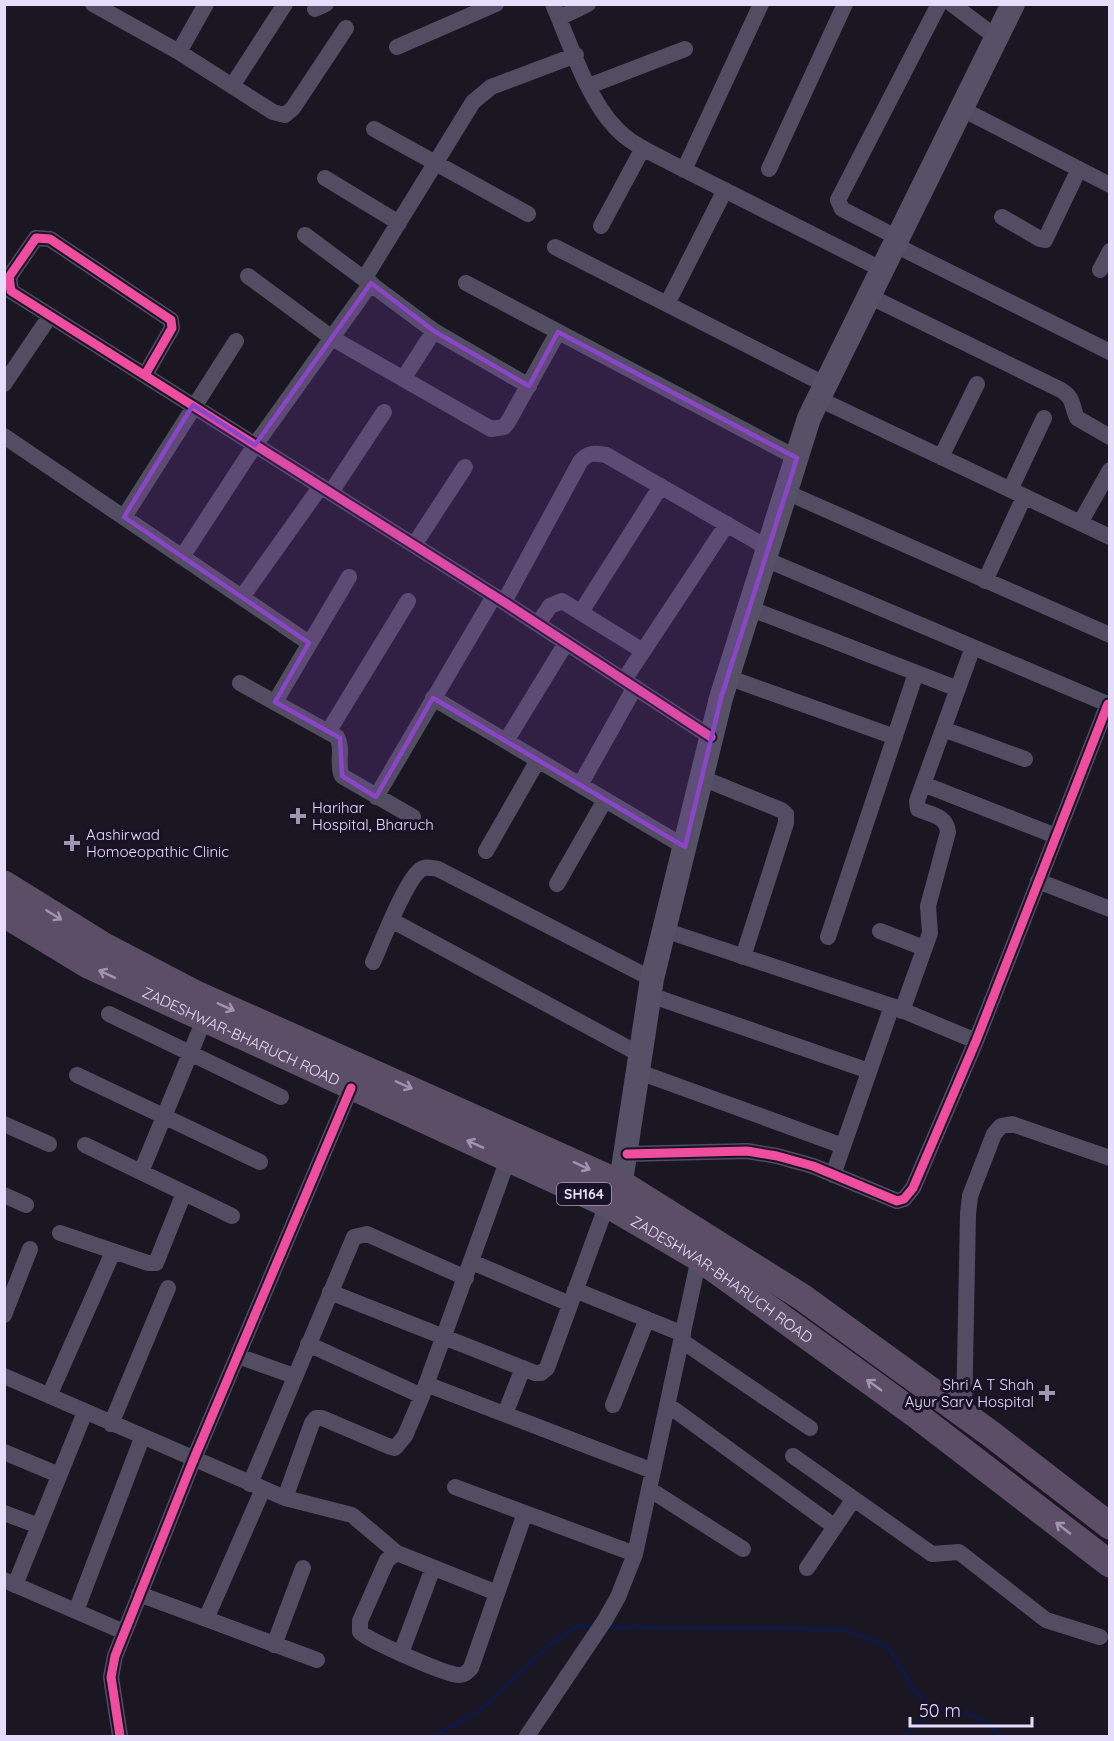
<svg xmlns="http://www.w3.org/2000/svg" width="1114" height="1741" font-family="Quicksand,sans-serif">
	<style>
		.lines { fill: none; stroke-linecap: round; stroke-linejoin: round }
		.stream { stroke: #11183f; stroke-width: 4.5 }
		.street { stroke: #524d62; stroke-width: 16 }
		.secondary { stroke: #565167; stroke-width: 24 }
		.primary { stroke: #5b4e66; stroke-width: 27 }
		.cycleway-casing { stroke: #1a1227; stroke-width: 13 }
		.cycleway { stroke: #ef4d9e; stroke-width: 9 }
		.oneway { stroke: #a095b1 }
		.marked { fill: #8b46c8; fill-opacity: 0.2; stroke: #8b46c8; stroke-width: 4.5; stroke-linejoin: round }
		.poi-dot { fill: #9f97b0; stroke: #1a1227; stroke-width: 2 }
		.labels { text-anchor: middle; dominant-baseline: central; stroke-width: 6; stroke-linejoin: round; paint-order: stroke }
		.shield { fill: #1a1227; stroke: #a99fbc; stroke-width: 1.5 }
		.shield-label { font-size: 14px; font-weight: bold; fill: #e6dcfc }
		.poi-label { font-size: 15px; fill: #e6dcfc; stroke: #1a1227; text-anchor: start }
		.street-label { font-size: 15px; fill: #e6dcfc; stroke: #1a1227 }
	</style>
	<rect width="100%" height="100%" fill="#1b1722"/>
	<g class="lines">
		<path class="stream" d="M605 1627 844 1629 888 1647 913 1689 938 1712
			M434 1736 479 1711 552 1643 578 1626 597 1627
			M904 1736 923 1719 948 1707 979 1718 1002 1736"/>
		<path class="street" d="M93 4 179 52 273 112 285 115 293 108 346 28
			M553 4C569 41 588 100 615 127 629 143 650 152 669 162L883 270
			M952 4 997 38
			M315 9 326 4
			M559 18 588 4
			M397 47 496 4
			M179 52 206 4
			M232 86 285 4
			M589 86 685 49
			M962 109 1110 185
			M374 129 528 214
			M769 169 845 4
			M684 170 761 4
			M325 178 399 223
			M1002 217 1040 239 1045 240 1079 169
			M601 226 643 148
			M305 235 434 331 529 386
			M898 238 842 209 838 200 939 4
			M895 245 1110 352
			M555 247 826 385
			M1100 270 1110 251
			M248 276 332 338 491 429 504 427 508 422 558 332
			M364 279 473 102 491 87 576 55
			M466 283 797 458
			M869 296 1061 390C1075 399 1071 405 1077 418L1110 437
			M667 304 725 190
			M145 375 172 328 171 320 50 239 36 238 9 277 11 291 504 602 711 737
			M403 379 434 331
			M4 384 50 316
			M819 399 1110 537
			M4 436 309 643
			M941 457 977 384
			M1010 490 1044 418
			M331 492 384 412
			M786 492 1110 635
			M124 517 236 341
			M1080 523 1110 470
			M414 545 465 467
			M182 557 255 445 371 283
			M765 559 1110 705
			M985 581 1024 497
			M242 597 321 486
			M504 602 580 462C588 452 594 453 606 455L768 548
			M749 608 958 689
			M581 612 661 486
			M538 624 550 606 562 601 643 651
			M727 677 895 737
			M624 680 727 524
			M240 683 337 737C344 749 336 763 342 776L413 817
			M433 698 685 847
			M275 702 349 577
			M943 729 1025 759
			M328 732 408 601
			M506 741 566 643
			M702 778 781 810 786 814V823L743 957
			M923 784 1056 836
			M580 785 635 687
			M376 797 494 596
			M486 851 538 760
			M1038 881 1110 909
			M557 884 605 800
			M393 921 641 1055
			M664 930 892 1006 976 1041
			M880 931 924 948
			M828 937 916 673
			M373 962C382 942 405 882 420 870 425 866 431 868 438 869L652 979
			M650 995 869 1071
			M902 1011 930 933 928 906 948 832C946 815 931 815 918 809L917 801 973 647
			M109 1014 281 1097
			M639 1072 843 1146
			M77 1075 260 1162
			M4 1124 49 1144
			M85 1145 232 1216
			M627 1154 747 1151 777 1156 813 1166 897 1201 904 1199 913 1188 976 1041 1108 704
			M141 1172 204 1020
			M833 1175 892 1006
			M4 1195 26 1205
			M60 1233 148 1263H156L184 1193
			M472 1262 570 1304
			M575 1290 683 1334
			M330 1292 535 1373H541L547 1368 607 1204
			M4 1315 30 1249
			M682 1341 810 1428
			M308 1344 422 1396
			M238 1356 294 1376
			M4 1376 285 1498 352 1515 397 1553
			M426 1384 653 1471
			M49 1396 113 1252
			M613 1405 647 1319
			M668 1405 835 1527
			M505 1414 523 1368
			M964 1414 968 1214 970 1196 994 1134 1001 1126 1012 1124 1110 1158
			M111 1424 168 1288
			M4 1452 59 1475
			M793 1456 932 1554 959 1552 1046 1620 1100 1637
			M250 1484 354 1237 367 1234 466 1278
			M455 1487 635 1554
			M649 1489 743 1549
			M285 1498 312 1423 316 1418H322L388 1446 395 1448 405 1436 422 1396 508 1159
			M4 1513 39 1526
			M807 1568 853 1500
			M4 1580 124 1632
			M15 1585 85 1412
			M497 1593 397 1553 387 1560 360 1621V1632C370 1641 446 1675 459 1675 465 1675 467 1672 471 1668L525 1513
			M139 1594 317 1660
			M76 1611 142 1438
			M206 1619 263 1489
			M274 1645 303 1568
			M401 1653 433 1568
			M120 1736 111 1677 115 1656 193 1461 351 1088
			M527 1736 605 1620 618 1597 635 1554 699 1258"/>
		<path class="secondary" d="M618 1201 652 979 721 698 809 418 1013 4"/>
		<g class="primary">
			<path d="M4 884 104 946 194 993 622 1184 802 1297 991 1434 1110 1526"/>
			<path id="s1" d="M4 914 88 965 607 1204 699 1258 915 1414 1110 1564"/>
		</g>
		<g class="cycleway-casing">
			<path id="cycleway" d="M145 375 172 328 171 320 50 239 36 238 9 277 11 291 504 602 711 737
				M627 1154 747 1151 777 1156 813 1166 897 1201 904 1199 913 1188 976 1041 1108 704
				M120 1736 111 1677 115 1656 193 1461 351 1088"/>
		</g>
		<use href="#cycleway" class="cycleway"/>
	</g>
	<defs><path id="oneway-shaft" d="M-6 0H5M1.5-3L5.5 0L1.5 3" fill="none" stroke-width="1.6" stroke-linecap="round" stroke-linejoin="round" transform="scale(1.5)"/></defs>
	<g class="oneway">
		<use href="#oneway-shaft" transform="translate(54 915) rotate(32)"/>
		<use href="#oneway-shaft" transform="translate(107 974) rotate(-155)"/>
		<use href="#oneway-shaft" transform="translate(226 1007) rotate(24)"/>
		<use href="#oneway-shaft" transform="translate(404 1085) rotate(24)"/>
		<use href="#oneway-shaft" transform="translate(475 1144) rotate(-156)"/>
		<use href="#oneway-shaft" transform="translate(582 1166) rotate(25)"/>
		<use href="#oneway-shaft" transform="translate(874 1385) rotate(-144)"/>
		<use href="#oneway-shaft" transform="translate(1063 1528) rotate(-142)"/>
	</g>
	<path class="marked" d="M371 283 434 331 529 386 558 332 797 458 721 698 685 847 433 698 376 797 342 776 340 738 275 702 309 643 124 517 193 405 255 445Z"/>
	<g class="poi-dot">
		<path d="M295 807h6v6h6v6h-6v6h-6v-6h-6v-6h6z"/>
		<path d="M69 834h6v6h6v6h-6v6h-6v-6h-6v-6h6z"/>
		<path d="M1044 1384h6v6h6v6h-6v6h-6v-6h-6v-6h6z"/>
	</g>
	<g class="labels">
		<rect class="shield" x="557" y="1183" width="54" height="22" rx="4.5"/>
		<g class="shield-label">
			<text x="584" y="1194">SH164</text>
		</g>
		<g class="poi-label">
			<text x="312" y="807">Harihar<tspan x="312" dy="17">Hospital, Bharuch</tspan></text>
			<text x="86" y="834">Aashirwad<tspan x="86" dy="17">Homoeopathic Clinic</tspan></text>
			<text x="1034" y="1384" text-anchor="end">Shri A T Shah<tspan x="1034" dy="17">Ayur Sarv Hospital</tspan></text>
		</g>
		<g class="street-label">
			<text stroke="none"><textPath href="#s1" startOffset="267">ZADESHWAR-BHARUCH ROAD</textPath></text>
			<text stroke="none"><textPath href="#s1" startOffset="807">ZADESHWAR-BHARUCH ROAD</textPath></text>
		</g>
	</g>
	<rect width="1114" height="1741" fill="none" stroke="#e6dcfc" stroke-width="12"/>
	<path d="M910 1717v9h122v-9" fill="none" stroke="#e6dcfc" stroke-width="3"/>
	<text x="919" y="1717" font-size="18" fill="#e6dcfc" stroke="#1a1227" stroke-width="4.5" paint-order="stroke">50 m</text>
</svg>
